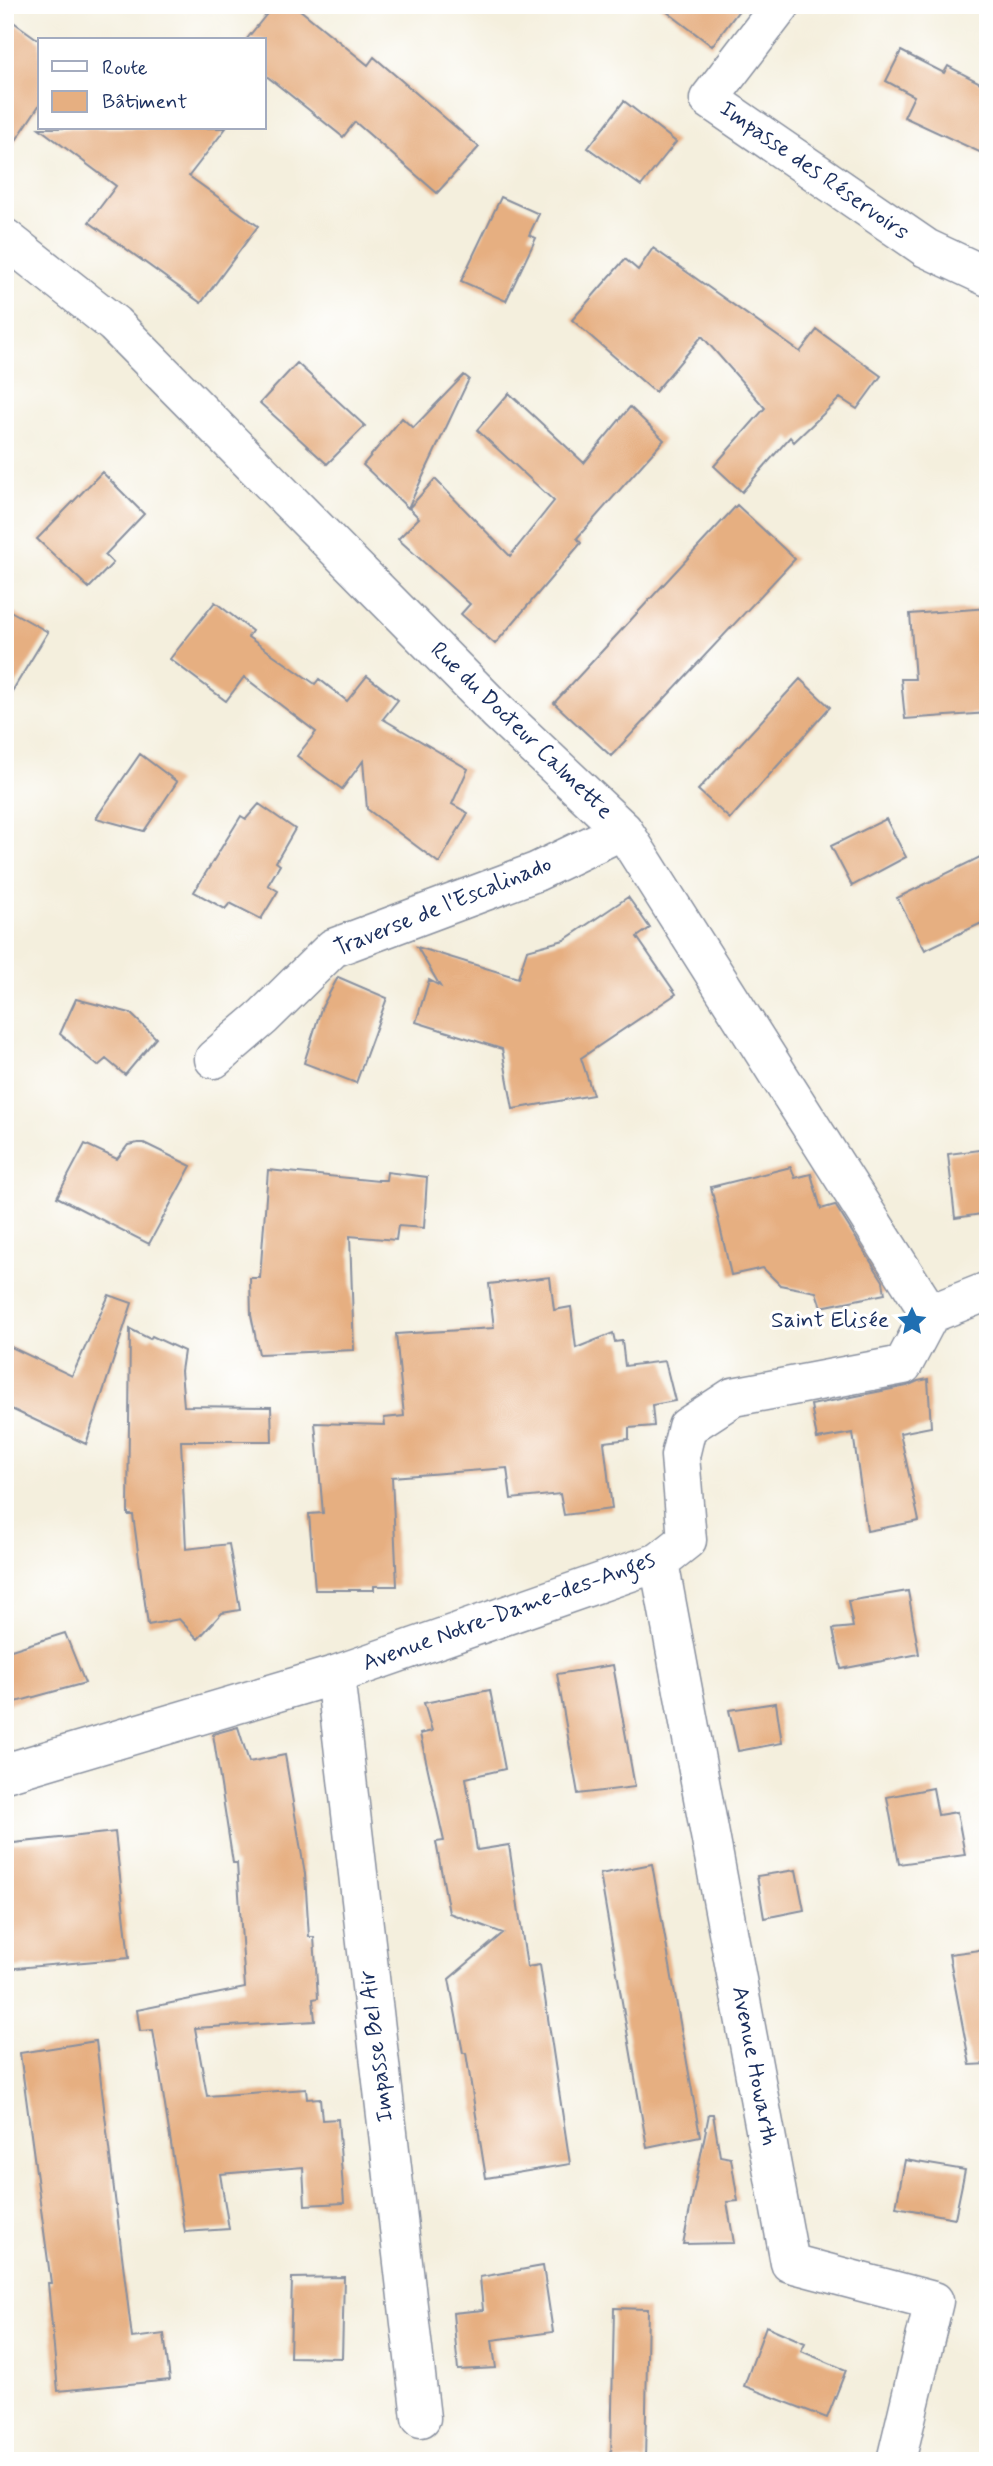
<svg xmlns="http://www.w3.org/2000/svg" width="993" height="2466" font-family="Mynerve,sans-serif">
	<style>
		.building { fill: #e6af81 }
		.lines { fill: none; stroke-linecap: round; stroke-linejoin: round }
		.minor-casing { stroke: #888f9e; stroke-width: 41 }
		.minor { stroke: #fff; stroke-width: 38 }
		.labels { text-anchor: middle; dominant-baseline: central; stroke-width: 6; stroke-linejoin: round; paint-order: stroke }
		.street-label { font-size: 23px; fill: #1b2f5e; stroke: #fff }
		.poi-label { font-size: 23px; fill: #1b2f5e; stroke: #fff; text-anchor: end }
	</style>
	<rect width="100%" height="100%" fill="#fff"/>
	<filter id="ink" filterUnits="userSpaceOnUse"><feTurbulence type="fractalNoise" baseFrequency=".0143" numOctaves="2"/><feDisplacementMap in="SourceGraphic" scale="14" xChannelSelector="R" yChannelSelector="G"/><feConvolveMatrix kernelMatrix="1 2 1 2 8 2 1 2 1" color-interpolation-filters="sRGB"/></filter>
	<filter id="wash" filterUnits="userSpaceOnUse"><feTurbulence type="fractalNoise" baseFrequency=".00686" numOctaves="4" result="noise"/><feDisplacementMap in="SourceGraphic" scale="28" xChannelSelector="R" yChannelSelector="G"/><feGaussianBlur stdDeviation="1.57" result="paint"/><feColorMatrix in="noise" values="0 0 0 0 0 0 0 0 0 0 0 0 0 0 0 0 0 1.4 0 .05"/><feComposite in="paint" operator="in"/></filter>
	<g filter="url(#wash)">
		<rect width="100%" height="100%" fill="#f4efdd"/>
		<g id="blocks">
			<path class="building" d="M274 5H294L368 65 374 57 479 147 437 193 355 122 343 137 264 74V40H246Z
				M658 5H743L712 46Z
				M5 16 40 41V104L5 157Z
				M901 51 944 73 948 66 988 87V156L904 117 914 96 886 81Z
				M624 101 676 142 641 186 588 148Z
				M39 128H226L189 176 258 226 201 303 89 222 116 186Z
				M501 197 539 214 529 235 536 238 506 301 461 281Z
				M653 248 800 352 817 330 881 376 857 409 840 398 794 442 790 437 742 492 714 466 765 408 702 336 655 392 572 320 625 259 638 270Z
				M297 363 365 426 327 464 260 403Z
				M464 375 469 379 408 508 363 465 402 418 413 428Z
				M509 393 584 463 630 407 664 440 577 538 581 543 495 644 461 614 470 604 398 539 419 518 409 508 435 479 510 556 554 501 477 430Z
				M102 472 144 514 105 555 113 563 89 588 37 539Z
				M737 505 795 559 611 756 554 703Z
				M215 602 252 631 248 637 315 684 319 679 347 701 367 676 398 700 383 719 468 769 452 804 468 813 439 863 367 809 363 761 342 789 297 756 316 732 244 677 226 701 170 659Z
				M5 608 48 632 5 703Z
				M988 608V713L905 719 901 679H915L910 614Z
				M800 679 830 707 730 819 698 790Z
				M140 754 177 782 144 831 96 818Z
				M259 804 295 829 276 862 280 865 268 885 278 891 261 919 230 903 225 909 194 892 241 816 246 819Z
				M886 819 906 857 852 886 831 846Z
				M988 853V920L925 950 897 898Z
				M628 897 650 928 637 937 676 994 581 1058 593 1095 513 1109 502 1049 416 1022 429 980 440 986 417 947 518 978 527 950 564 940Z
				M338 977 387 998 356 1083 304 1063 321 1009Z
				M76 999 130 1013 156 1038 125 1075 106 1059 98 1066 60 1034Z
				M138 1143H144L191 1166 149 1244 57 1197 85 1144 117 1159 128 1145Z
				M988 1149V1213L955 1218 948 1154Z
				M791 1167 795 1178 811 1174 821 1209 835 1205 883 1281 885 1294 821 1307 816 1292 780 1285 763 1268 731 1275 711 1187Z
				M268 1170 378 1181V1180H386L387 1172 427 1177 424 1228 398 1226 396 1240 350 1236 354 1350 259 1354 251 1315 250 1278H260Z
				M550 1277 554 1310 571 1307 576 1348 613 1333 615 1342 622 1341 625 1366 665 1361 675 1401 652 1405 654 1426 629 1428V1439L604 1442 612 1509 564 1515 560 1494 511 1499 507 1468 392 1477 397 1586H374V1590H315L309 1514 323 1513 315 1423 385 1425 384 1418 404 1416 396 1334 494 1328 489 1284Z
				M109 1295 132 1303 86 1444 5 1406V1344L72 1376Z
				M130 1329 150 1339 152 1336 184 1351 181 1371 184 1406 271 1407 272 1441H181L186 1549 229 1544 240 1610 222 1613 198 1639 179 1619 148 1625 133 1515H128Z
				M928 1379 931 1427 900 1433 919 1521 867 1531 853 1433 817 1439 811 1405 907 1386 918 1381Z
				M908 1591 919 1654 841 1669 833 1629 853 1627 848 1601Z
				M65 1633 85 1683 5 1705V1652Z
				M613 1665 635 1787 578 1794 557 1674Z
				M490 1690 505 1769 466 1778 477 1850 509 1845 527 1967 540 1965 570 2164 486 2178 466 2053H463L449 1979 503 1933 449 1913 436 1842 444 1841 420 1734 432 1731 424 1703Z
				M776 1703 782 1743 738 1751 729 1710Z
				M238 1727 249 1762 285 1755 305 1874 309 1937H314L318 1998 313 1999 315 2021 195 2028 207 2096 306 2089 307 2099 320 2098 322 2120 338 2119 344 2203 305 2205 303 2167 220 2174 229 2229 185 2232 153 2030 140 2031 137 2010 245 1988 237 1863H233L213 1734Z
				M933 1788 938 1815 957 1812 965 1855 899 1864 887 1797Z
				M115 1832 129 1958 5 1969V1844Z
				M652 1864 700 2136 647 2147 600 1874Z
				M796 1870 804 1910 764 1918 757 1876Z
				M988 1949V2064L970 2065 949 1954Z
				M96 2041 132 2338 164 2334 170 2380 58 2391 48 2283H51L20 2053Z
				M709 2114H713L720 2156 731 2158 738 2201 727 2202 734 2243 683 2244Z
				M905 2160 965 2170 955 2218 896 2207Z
				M543 2266 553 2332 492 2340 496 2368 458 2370 453 2313 483 2310 480 2277Z
				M344 2277 342 2358 290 2357 292 2278Z
				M614 2308 648 2309 645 2461H611Z
				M766 2326 805 2343 801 2351 846 2370 827 2418 744 2386Z"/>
		</g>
	</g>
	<g filter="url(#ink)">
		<use href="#blocks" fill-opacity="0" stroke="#888f9e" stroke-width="2"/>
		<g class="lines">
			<g class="minor-casing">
				<path id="minor" d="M781 5 709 99 926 248 988 277
					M5 238 114 324 498 712 623 830 930 1314
					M214 1059 263 1017 333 948 536 872 623 830
					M659 1562 790 2263 934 2301 896 2461
					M335 1675 421 2418
					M5 1773 335 1675 659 1562 687 1540 680 1456 687 1427 733 1397 903 1365 930 1314 988 1291"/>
			</g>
			<use href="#minor" class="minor"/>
		</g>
	</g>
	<defs>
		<g id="sight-bare" transform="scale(2.415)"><path d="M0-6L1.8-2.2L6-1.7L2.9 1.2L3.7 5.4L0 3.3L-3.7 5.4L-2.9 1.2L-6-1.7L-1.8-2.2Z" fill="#1f6fb2" stroke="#fff" stroke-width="2.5" paint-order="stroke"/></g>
	</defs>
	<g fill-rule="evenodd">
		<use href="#sight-bare" x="912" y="1321"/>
	</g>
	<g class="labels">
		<g class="street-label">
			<text transform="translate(814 171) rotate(35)">Impasse des Réservoirs</text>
			<text transform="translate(521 731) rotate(44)">Rue du Docteur Calmette</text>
			<text transform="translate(443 907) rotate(-22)">Traverse de l'Escalinado</text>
			<text transform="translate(509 1612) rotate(-20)">Avenue Notre-Dame-des-Anges</text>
			<text transform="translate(377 2046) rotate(-97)">Impasse Bel Air</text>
			<text transform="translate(754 2066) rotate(79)">Avenue Howarth</text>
		</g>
		<g class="poi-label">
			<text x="889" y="1321">Saint Elisée</text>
		</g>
	</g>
	<rect width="993" height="2466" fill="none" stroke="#fff" stroke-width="28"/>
	<rect x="38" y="38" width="228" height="91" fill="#ffffff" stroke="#a4acbf" stroke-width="2"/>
	<rect x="52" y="61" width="35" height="10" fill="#ffffff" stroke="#a4acbf" stroke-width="2"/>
	<text x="102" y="74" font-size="21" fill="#1b2f5e">Route</text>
	<rect x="52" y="91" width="35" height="21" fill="#e6af81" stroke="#a4acbf" stroke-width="2"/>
	<text x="102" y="108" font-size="21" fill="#1b2f5e">Bâtiment</text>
</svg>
